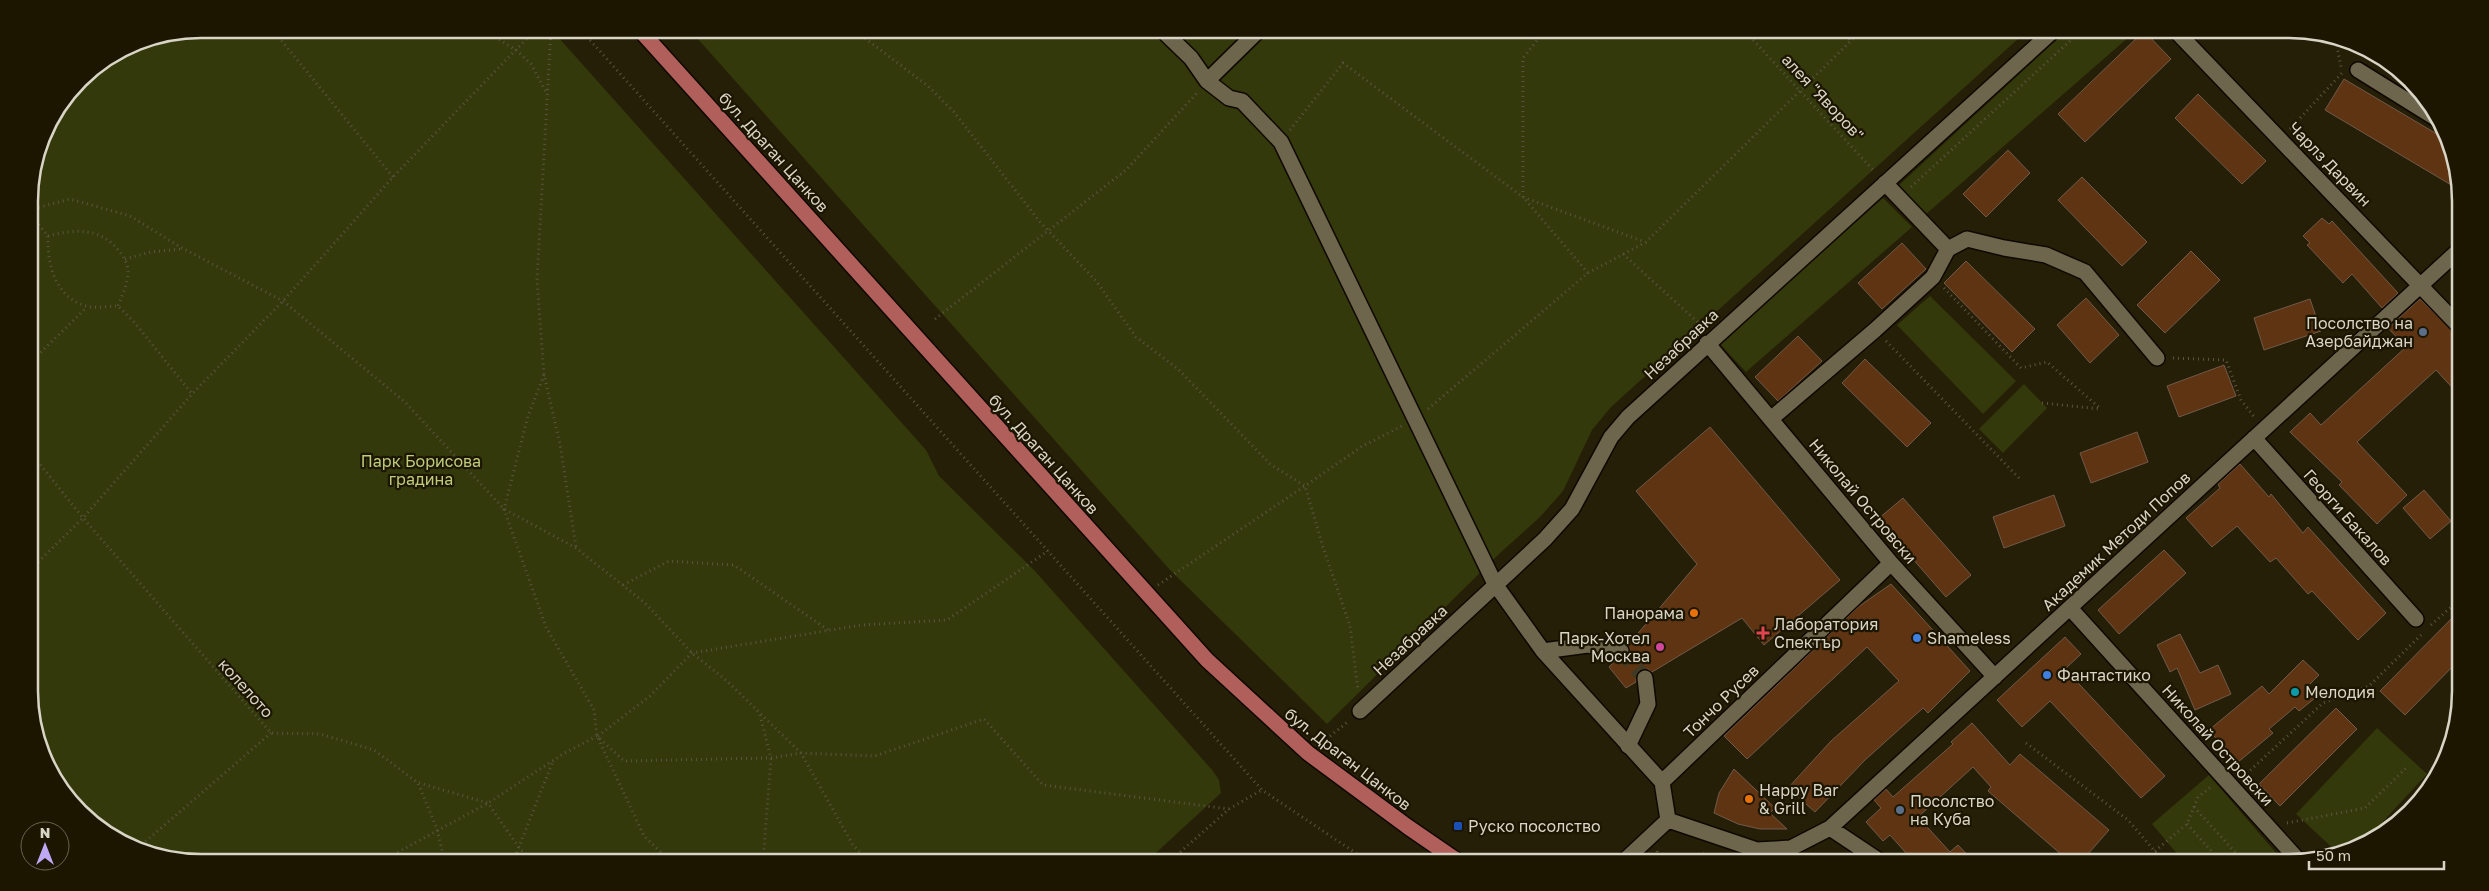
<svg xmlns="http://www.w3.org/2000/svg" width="2489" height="891" font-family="'Golos Text',sans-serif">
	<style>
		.green { fill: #33390b }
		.building { fill: #5f3412; stroke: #71594a }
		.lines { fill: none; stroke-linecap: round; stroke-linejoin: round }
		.minor-tunnel { stroke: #413a24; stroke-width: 15; stroke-dasharray: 15 8; stroke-linecap: butt }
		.minor-casing { stroke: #0f0800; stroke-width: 18 }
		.major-casing { stroke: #0f0800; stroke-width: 18 }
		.path { stroke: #5b5540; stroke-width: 3; stroke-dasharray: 1 4; stroke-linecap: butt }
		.minor { stroke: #6d664c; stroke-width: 15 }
		.major { stroke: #b15f5b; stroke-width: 15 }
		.service-dot { fill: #5c6f8a; stroke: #1c1601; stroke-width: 2 }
		.food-dot { fill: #e8710a; stroke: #1c1601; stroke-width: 2 }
		.health-dot { fill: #e0444e; stroke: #1c1601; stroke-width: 2 }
		.shop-dot { fill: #3f7fe0; stroke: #1c1601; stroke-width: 2 }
		.hotel-dot { fill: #d1479c; stroke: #1c1601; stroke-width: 2 }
		.culture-dot { fill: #0f9aa8; stroke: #1c1601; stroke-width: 2 }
		.transit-dot { fill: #1a4fb4; stroke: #1c1601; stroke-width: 2 }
		.labels { text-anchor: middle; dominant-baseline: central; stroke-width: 4.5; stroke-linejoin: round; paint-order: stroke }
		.street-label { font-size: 16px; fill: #d8d4c6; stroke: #1c1601 }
		.poi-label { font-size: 16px; fill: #d8d4c6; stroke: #1c1601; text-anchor: start }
		.park-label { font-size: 16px; fill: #becc7b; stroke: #1c1601 }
		.rim { fill: none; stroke: #d8d4c6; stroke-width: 2.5 }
	</style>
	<rect width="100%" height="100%" fill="#261f07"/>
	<path class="green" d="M201 29H551L926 450 939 476 1034 570 1213 771 1219 780 1221 793 1146 862H201L146 853 71 803 32 724 29 189 47 124 87 72 135 42Z
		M689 29H2029L1611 407 1592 430 1563 491 1540 517 1499 554 1327 724 1170 570Z
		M2068 29H2138L1925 215 1898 186Z
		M1883 198 1912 227 1746 372 1719 343Z
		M1930 296 2016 381 1983 414 1897 325Z
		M2024 384 2047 408 2003 453 1979 429Z
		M2377 728 2427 774 2363 843 2339 854 2296 814Z
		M2209 775 2284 862H2184L2152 824Z"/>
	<path class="building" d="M2144 31 2171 59 2085 142 2058 114Z
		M2344 79 2447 140 2458 177 2453 186 2325 110Z
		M2198 94 2266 161 2242 184 2175 118Z
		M2008 150 2030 173 1986 217 1963 194Z
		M2082 177 2147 242 2122 266 2058 200Z
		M2322 218 2329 224 2332 221 2398 293 2382 308 2352 274 2343 283 2307 245 2310 243 2303 236Z
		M1902 243 1926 269 1882 309 1858 283Z
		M2191 251 2220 280 2165 333 2137 305Z
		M1966 261 2035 329 2012 352 1944 283Z
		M2086 298 2119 335 2090 363 2057 325Z
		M2310 299 2321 331 2264 350 2254 318Z
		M2420 299 2459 337V395L2436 370 2357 442 2407 495 2377 524 2339 485 2342 482 2290 432 2310 413 2321 425 2406 347 2388 328Z
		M1798 336 1822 361 1778 401 1755 377Z
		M1865 359 1931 423 1907 447 1842 383Z
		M2224 365 2236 396 2179 417 2167 386Z
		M1710 427 1840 580 1764 645 1742 618 1652 672 1648 669 1640 670 1636 675V682L1626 688 1609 667 1616 660H1624L1628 657 1630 652 1628 645 1697 564 1636 491Z
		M2137 432 2148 462 2091 483 2080 453Z
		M2240 464 2269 497 2271 494 2303 533 2308 527 2386 613 2358 640 2312 591 2308 594 2276 558 2270 562 2237 526 2212 547 2186 518 2220 488 2218 484Z
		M2424 490 2451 521 2430 539 2403 508Z
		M2054 495 2065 526 2004 548 1993 517Z
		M1903 498 1971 575 1946 597 1878 519Z
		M2164 550 2186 573 2119 634 2098 610Z
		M1891 584 1970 671 1928 713 1923 708 1865 760 1815 812 1788 788 1831 741 1899 681 1867 647 1747 759 1724 736 1858 607Z
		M2460 610V659L2405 715 2380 691Z
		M2180 634 2200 673 2218 665 2231 694 2195 710 2177 668 2170 672 2157 645Z
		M2065 637 2081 654 2065 669 2165 776 2141 798 2050 701 2022 727 1997 700Z
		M2303 660 2319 675 2306 688 2315 698 2299 711 2295 707 2269 729 2273 733 2237 763 2209 730 2262 686 2269 694Z
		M2336 708 2357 729 2280 806 2259 784Z
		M1972 723 2010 765 2020 754 2109 830 2081 862H2070L1988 791 1991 787 1973 767 1918 817 1950 852 1958 845 1974 862H1914L1890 835 1883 841 1866 822 1881 808 1874 800 1886 789 1893 797 1953 744 1951 742Z
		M1734 769 1775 808 1770 813 1787 829H1760L1738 824 1714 813 1719 793Z"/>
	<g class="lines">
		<path class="minor-tunnel" d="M1621 651 1645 678"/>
		<g class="minor-casing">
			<path id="minor" d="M1161 29 1191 58 1207 81 1229 98 1242 101 1281 142 1495 584 1543 651 1662 782 1668 820
				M2174 29 2459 326
				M2358 70 2440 121
				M1207 81 1260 29
				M1948 249 1967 239 2004 248 2046 255 2085 272 2157 358
				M1707 343 1891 563 1995 677
				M1772 418 1875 330 1933 277 1948 249 1885 183
				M2254 438 2416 619
				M2070 608 2300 862
				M1543 651 1588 645 1621 651
				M1360 711 1545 539 1572 509 1611 437 1628 417 2055 29
				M1628 746 1648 704 1645 678
				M1662 782 1891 563
				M1668 820 1757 850 1791 848 1830 828 2459 250
				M1830 828 1881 862
				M1623 862 1668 820"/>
		</g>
		<g class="major-casing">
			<path id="major" d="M639 29 1207 660 1308 753 1408 827 1459 862"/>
		</g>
		<path class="path" d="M272 29 393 177
			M482 29 516 50 531 64 546 92
			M551 29 537 280 544 375 560 444 576 547
			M580 29 1262 790 1369 862
			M853 29 928 86 954 112 1040 222 1096 281 1136 337 1178 369 1270 464 1305 486 1361 447 1402 426
			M1546 29 1523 58V197L1588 273
			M1743 29 1874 171
			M1848 29 1850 41
			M2335 36 2341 67
			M2290 129 2342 73
			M1290 130 1343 63 1523 197 1645 242
			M1911 187 2083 29
			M29 210 70 199 130 216 182 248 283 301 405 402 504 509 576 548 645 603 692 653 727 681 801 753 853 845 869 862
			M29 213 48 236C47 264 55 297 86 306 95 309 108 306 118 306L135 323 192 394
			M48 236C75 229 100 227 119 251 124 257 128 264 128 272 128 283 122 296 118 306
			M1623 254 1704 328
			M125 259 151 252 181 249
			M1944 288 2021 368 2047 362 2101 409
			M935 319 1126 170 1197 93
			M1886 341 2020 479
			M2173 358 2226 360 2241 400 2255 418
			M30 363 87 307
			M544 375 528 416 504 509 546 627 594 710 597 736 644 836 671 862
			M2042 403 2101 409
			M1428 409 1588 273 1646 242 1863 29
			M31 453 83 518 271 733 320 734 374 750 418 783 437 829 445 862
			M31 569 83 518 192 394 283 301 393 177 536 29
			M623 585 669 561 734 565 828 630
			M1158 585 1305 486 1323 547 1350 626 1358 690
			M2431 625 2460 599
			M760 715 771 758 763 862
			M598 736 650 696 692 653 861 625 947 620 1048 551
			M1330 736 1349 721
			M2026 743 2128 820 2164 862
			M2243 777 2323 703 2369 686 2421 635
			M419 783 488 803 520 849 536 862
			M2194 807 2244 862
			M2287 823 2365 808 2406 768
			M2187 824 2221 862
			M138 848 271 733
			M1657 851 1661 862
			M2155 851 2187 824 2198 797 2212 786
			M380 862 488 803 563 754 597 736 624 761 771 758 801 753 875 756 984 719 1043 785 1229 809
			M513 862 553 761
			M1169 862 1229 809 1262 790
			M1698 862 1707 850"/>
		<use href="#minor" class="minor"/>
		<use href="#major" class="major"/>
	</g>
	<g class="service-dot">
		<circle cx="2423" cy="332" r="5"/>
		<circle cx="1900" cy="810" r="5"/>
	</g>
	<g class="food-dot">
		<circle cx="1694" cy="613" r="5"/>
		<circle cx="1749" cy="799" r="5"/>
	</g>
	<path class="health-dot" d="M1760.5 625.5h5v5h5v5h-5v5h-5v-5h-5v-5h5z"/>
	<g class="shop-dot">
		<circle cx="1917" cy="638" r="5"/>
		<circle cx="2047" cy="675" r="5"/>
	</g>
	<circle class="hotel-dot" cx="1660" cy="647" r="5"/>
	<circle class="culture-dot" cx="2295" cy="692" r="5"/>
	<rect class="transit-dot" x="1453" y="821" width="10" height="10" rx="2.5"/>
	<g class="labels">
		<g class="street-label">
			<text transform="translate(1823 97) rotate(47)">алея "Яворов"</text>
			<text transform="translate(774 152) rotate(48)">бул. Драган Цанков</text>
			<text transform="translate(2330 164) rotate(46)">Чарлз Дарвин</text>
			<text transform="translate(1681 344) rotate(-43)">Незабравка</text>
			<text transform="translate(1044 454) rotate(48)">бул. Драган Цанков</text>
			<text transform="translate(1863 501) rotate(50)">Николай Островски</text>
			<text transform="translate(2348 517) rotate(48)">Георги Бакалов</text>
			<text transform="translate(2116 541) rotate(-43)">Академик Методи Попов</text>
			<text transform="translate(1410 640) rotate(-43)">Незабравка</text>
			<text transform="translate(246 688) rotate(48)">колелото</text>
			<text transform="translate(1721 701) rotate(-44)">Тончо Русев</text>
			<text transform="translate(2218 745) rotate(48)">Николай Островски</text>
			<text transform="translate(1348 759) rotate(38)">бул. Драган Цанков</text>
		</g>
		<g class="poi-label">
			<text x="2413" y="323" text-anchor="end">Посолство на<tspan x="2413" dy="18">Азербайджан</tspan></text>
			<text x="1684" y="613" text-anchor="end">Панорама</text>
			<text x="1774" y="624">Лаборатория<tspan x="1774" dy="18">Спектър</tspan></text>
			<text x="1650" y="638" text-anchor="end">Парк-Хотел<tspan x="1650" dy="18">Москва</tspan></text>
			<text x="1927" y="638">Shameless</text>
			<text x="2057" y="675">Фантастико</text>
			<text x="2305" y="692">Мелодия</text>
			<text x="1759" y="790">Happy Bar<tspan x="1759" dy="18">&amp; Grill</tspan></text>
			<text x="1910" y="801">Посолство<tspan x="1910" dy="18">на Куба</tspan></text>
			<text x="1468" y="826">Руско посолство</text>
		</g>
		<g class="park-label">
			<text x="421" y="461">Парк Борисова<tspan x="421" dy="18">градина</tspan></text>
		</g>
	</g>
	<path d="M0 0H2489V891H0ZM201 38H2289A163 163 0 0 1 2452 201V691A163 163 0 0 1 2289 854H201A163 163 0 0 1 38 691V201A163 163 0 0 1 201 38Z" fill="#1c1601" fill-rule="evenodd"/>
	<path class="rim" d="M201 38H2289A163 163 0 0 1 2452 201V691A163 163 0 0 1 2289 854H201A163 163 0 0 1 38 691V201A163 163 0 0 1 201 38Z"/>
	<g transform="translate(45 846)"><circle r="24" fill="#1c1601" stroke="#676250"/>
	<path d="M0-4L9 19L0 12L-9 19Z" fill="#bfa9f4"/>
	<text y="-8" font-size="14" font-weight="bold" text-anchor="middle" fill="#d8d4c6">N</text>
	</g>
	<path d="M2309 861v8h135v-8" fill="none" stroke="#d8d4c6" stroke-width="2.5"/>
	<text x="2316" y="861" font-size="15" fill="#d8d4c6" stroke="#1c1601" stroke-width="4" paint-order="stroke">50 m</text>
</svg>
